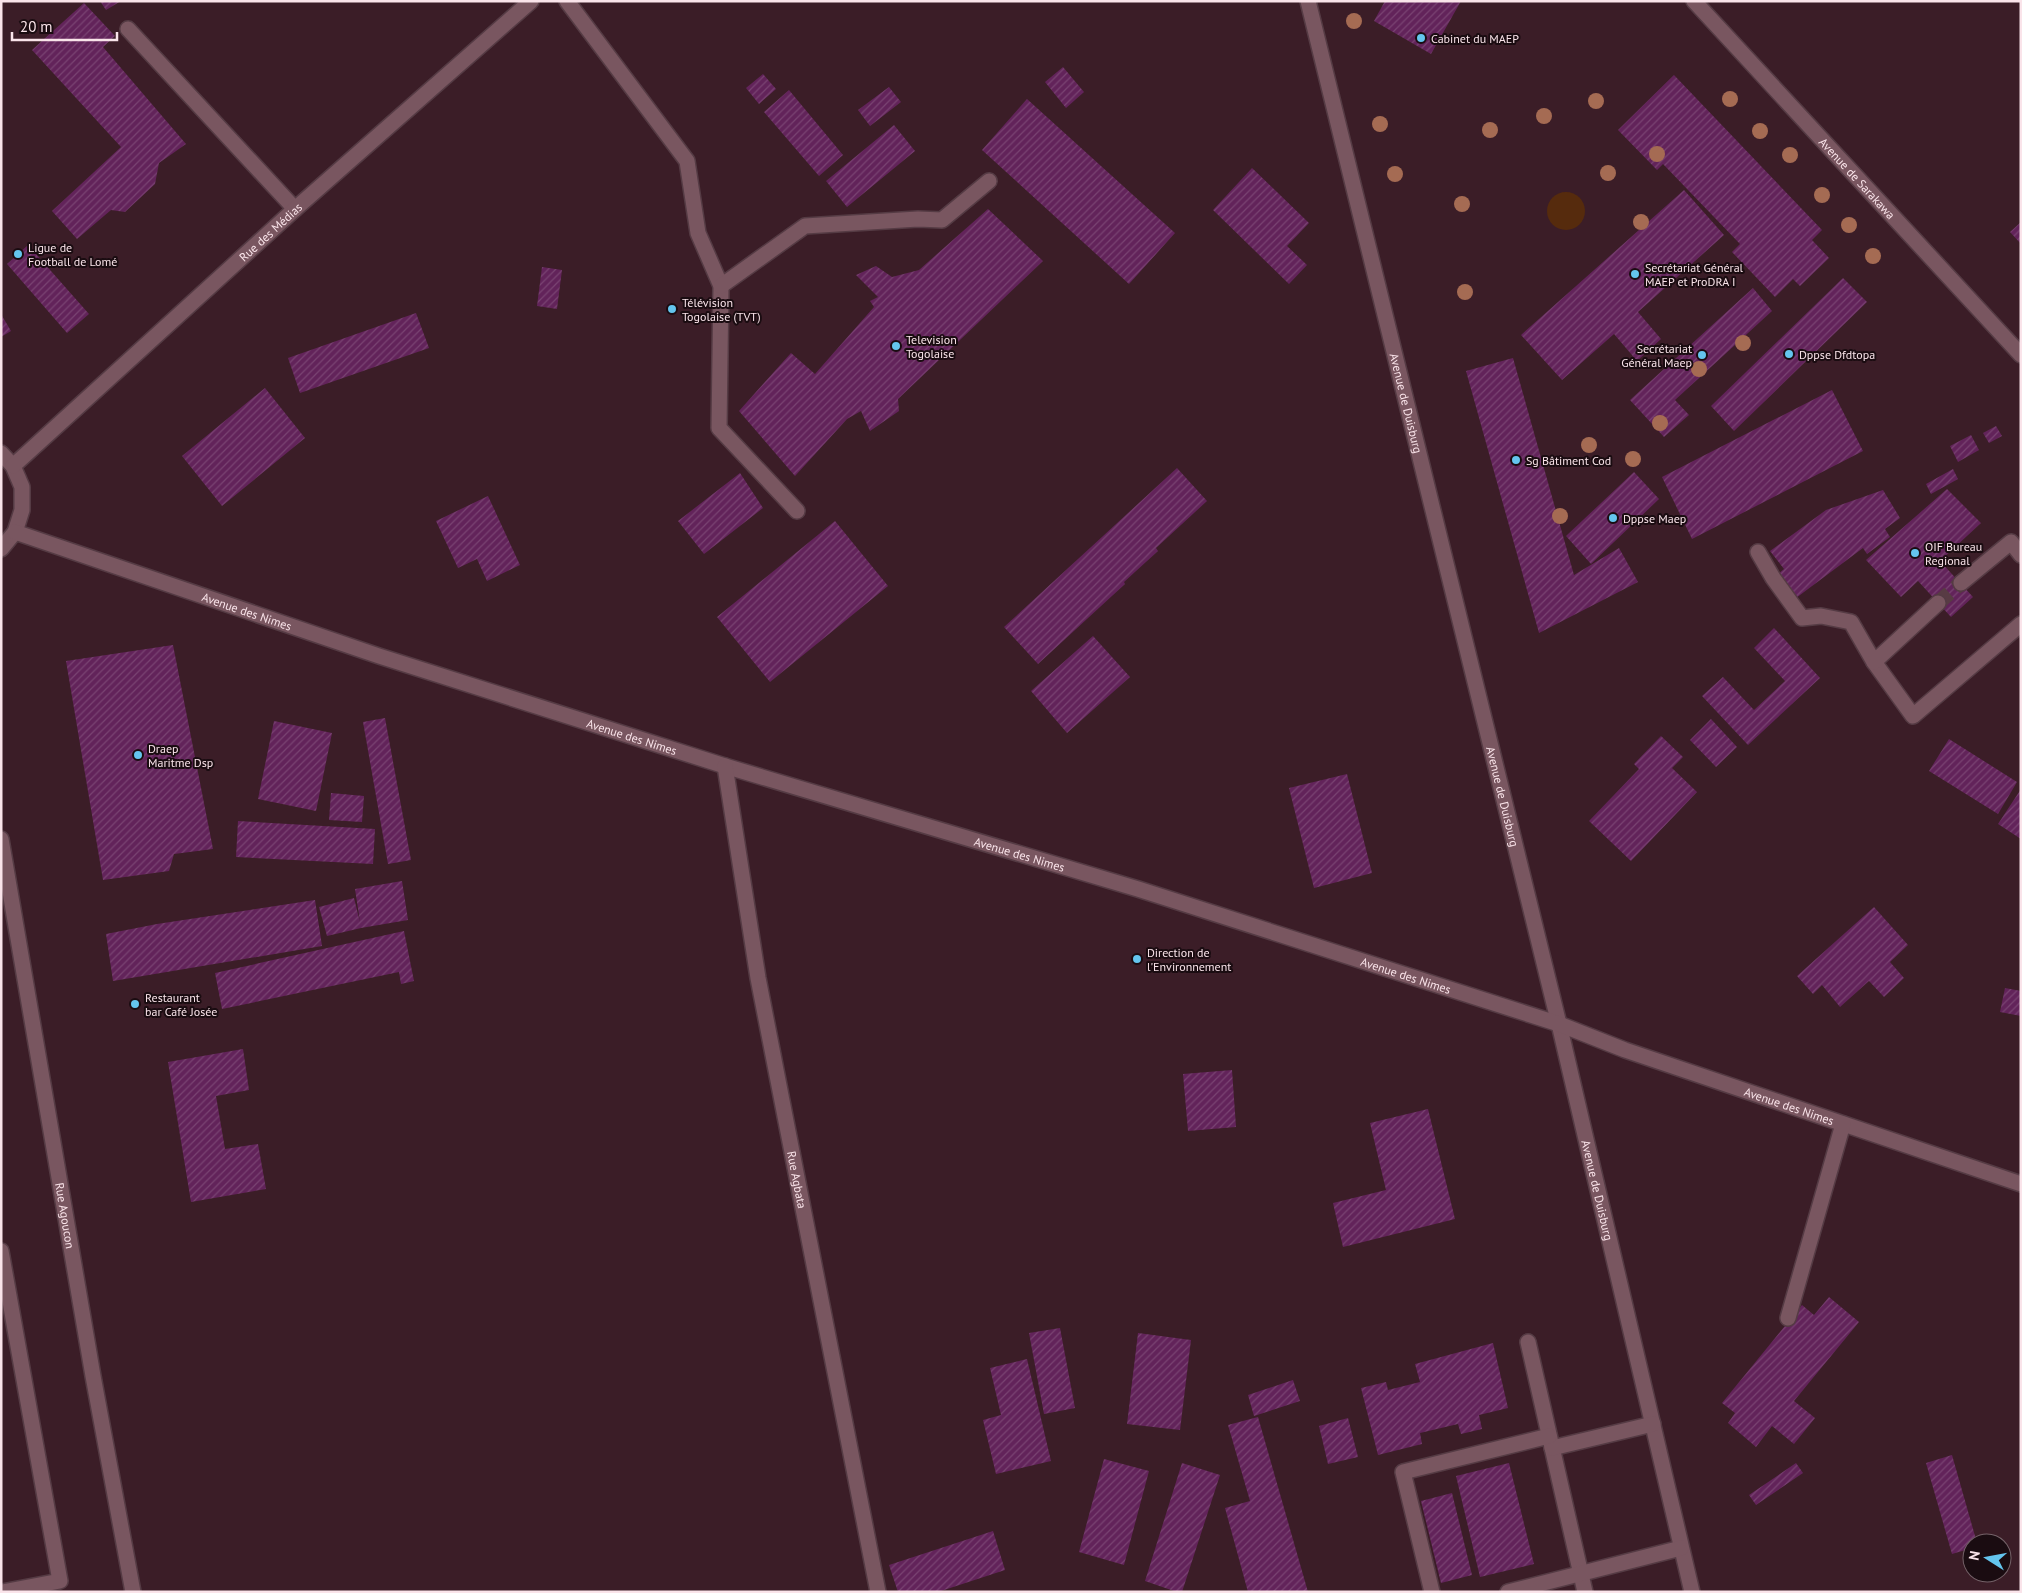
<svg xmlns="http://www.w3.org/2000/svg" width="2022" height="1593" font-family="'PT Sans',sans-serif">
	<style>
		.garden { fill: #562b0d }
		.building { fill: url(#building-hatch) }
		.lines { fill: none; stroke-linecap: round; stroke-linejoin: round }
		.minor-tunnel { stroke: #583b44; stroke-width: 15; stroke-dasharray: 15 8; stroke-linecap: butt }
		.minor-casing { stroke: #553b44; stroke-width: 18 }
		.minor { stroke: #795660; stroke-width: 15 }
		.tree { fill: #a56b53 }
		.poi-dot { fill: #64c5ee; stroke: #1a0c11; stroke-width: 2 }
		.labels { text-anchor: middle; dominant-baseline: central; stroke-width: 4; stroke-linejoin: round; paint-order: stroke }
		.poi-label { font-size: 12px; fill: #fae4ea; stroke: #1a0c11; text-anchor: start }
		.street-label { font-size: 12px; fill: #fae4ea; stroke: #1a0c11 }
	</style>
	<defs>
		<pattern id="building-hatch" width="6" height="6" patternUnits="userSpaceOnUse" patternTransform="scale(1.25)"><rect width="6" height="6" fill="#62235a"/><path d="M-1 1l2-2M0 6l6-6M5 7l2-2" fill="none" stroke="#794372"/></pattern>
	</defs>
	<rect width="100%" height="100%" fill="#3b1d27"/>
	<path class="garden" d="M1547 211a19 19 0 1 1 38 0a19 19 0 1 1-38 0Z"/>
	<path class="building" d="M100 1H121L106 10Z
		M1385 1H1461L1431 54 1374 21Z
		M84 3 115 36 103 47 186 144 159 163 155 184 125 212 111 210 77 239 52 211 121 147 32 50Z
		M1063 67 1084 92 1066 108 1045 82Z
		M763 74 776 89 759 104 746 88Z
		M1674 75 1822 230 1812 240 1829 258 1800 286 1793 279 1775 297 1732 252 1740 244 1663 164 1657 170 1618 130Z
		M889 87 901 102 870 126 858 110Z
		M789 90 843 155 819 176 764 112Z
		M1027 99 1175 233 1129 284 982 150Z
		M894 125 915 151 847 207 826 181Z
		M1252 168 1309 223 1287 246 1307 265 1289 284 1213 210Z
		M1684 190 1724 235 1638 312 1661 339 1637 361 1614 334 1562 380 1521 335Z
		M988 209 1043 261 898 399 899 411 870 431 861 411 847 419 795 476 739 411 791 353 815 374 874 307 870 301 878 297 856 275 876 266 892 277 919 270Z
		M2021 222V244L2010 232Z
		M28 245 89 314 67 333 7 264Z
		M542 267 562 270 557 309 537 306Z
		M1843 278 1867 302 1734 431 1711 406Z
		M1753 288 1772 311 1675 400 1689 415 1664 437 1630 400Z
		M416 313 429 348 300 393 288 358Z
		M1 314 11 331 1 337Z
		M1513 358 1574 575 1619 548 1638 582 1539 633 1466 371Z
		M265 388 305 438 222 506 182 456Z
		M1832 390 1863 451 1692 539 1662 477Z
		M1996 426 2002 436 1989 443 1983 433Z
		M1971 435 1979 450 1958 462 1950 446Z
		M1177 468 1207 501 1156 548 1158 551 1124 582 1125 584 1038 664 1004 627Z
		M1953 469 1958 479 1931 494 1926 484Z
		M1634 472 1659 499 1591 564 1566 536Z
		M740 473 763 508 704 554 678 521Z
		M1947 489 1981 523 1940 561 1973 597 1951 617 1918 581 1901 597 1866 560Z
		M1883 490 1900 518 1885 529 1890 537 1867 554 1863 548 1796 598 1778 574 1784 569 1770 551 1826 510Z
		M488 496 520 565 487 581 477 559 458 568 436 521Z
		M835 521 888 586 770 682 717 617Z
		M1774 628 1820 678 1748 745 1702 696 1723 677 1754 710 1785 681 1754 648Z
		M1093 636 1130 677 1067 733 1031 691Z
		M173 645 213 849 174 854 169 871 103 880 66 661Z
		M385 718 411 860 388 864 363 722Z
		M1711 719 1737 747 1716 767 1690 740Z
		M274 721 332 733 316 811 258 799Z
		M1661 736 1683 757 1672 768 1697 792 1631 861 1589 821 1639 769 1634 764Z
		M1949 739 2017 782 1998 814 1929 771Z
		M1347 774 1372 873 1314 888 1289 788Z
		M2021 789V839L1998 824Z
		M331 793 364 796 362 822 329 820Z
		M238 821 375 829 373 864 236 857Z
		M402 881 408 920 361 928 327 936 319 907 354 898 360 922 355 889Z
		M315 900 322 946 113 981 106 934 157 924Z
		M1874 907 1908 945 1890 962 1904 978 1884 997 1869 981 1840 1007 1822 985 1813 994 1797 976Z
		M404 931 414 981 401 984 399 972 222 1009 215 973Z
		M2005 988 2021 991V1016L2000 1012Z
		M243 1049 249 1090 216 1096 225 1149 258 1144 266 1189 191 1202 168 1062Z
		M1232 1070 1236 1127 1188 1131 1183 1074Z
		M1428 1109 1455 1219 1343 1247 1333 1203 1386 1190 1370 1123Z
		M1829 1297 1859 1322 1794 1401 1815 1418 1794 1444 1772 1426 1756 1447 1728 1423 1735 1413 1722 1403 1802 1305 1814 1315Z
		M1060 1328 1075 1408 1044 1414 1029 1333Z
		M1138 1333 1191 1340 1180 1430 1127 1424Z
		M1493 1343 1508 1408 1479 1415 1482 1429 1461 1434 1458 1424 1420 1433 1422 1444 1378 1455 1361 1388 1386 1382 1388 1390 1420 1382 1415 1364Z
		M1027 1359 1051 1461 996 1474 983 1420 1001 1415 990 1368Z
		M1293 1380 1300 1401 1254 1416 1248 1395Z
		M1258 1417 1308 1592H1248L1225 1508 1250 1501 1228 1425Z
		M1348 1418 1358 1457 1328 1464 1319 1426Z
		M1952 1455 1977 1543H1972V1548L1952 1554 1926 1463Z
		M1104 1459 1149 1471 1124 1565 1079 1552Z
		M1182 1463 1220 1475 1182 1592H1177L1145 1581Z
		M1509 1463 1534 1564 1480 1577 1456 1476Z
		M1796 1463 1803 1473 1756 1505 1749 1495Z
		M1452 1493 1472 1575 1441 1583 1421 1501Z
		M993 1531 1005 1570 938 1592H898L889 1565Z"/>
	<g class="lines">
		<path class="minor-tunnel" d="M1938 603 1961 583"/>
		<g class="minor-casing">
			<g id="minor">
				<path d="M567 1 687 161 698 233 721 286 719 428 797 511"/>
				<path id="s1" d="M1308 1 1559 1024 1692 1592"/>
				<path id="s2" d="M1694 1 2021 355"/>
				<path d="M128 29 295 209"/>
				<path d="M721 286 805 226 918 219 942 220 989 181"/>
				<path d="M1 453 13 466 22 487V510L15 532 1 549"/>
				<path id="s3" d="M13 466 295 209 531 1"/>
				<path id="s4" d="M15 532 379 656 725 766 1138 889 1559 1024 1625 1050 2021 1184"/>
				<path d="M1758 552 1773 578 1802 618 1821 616 1851 622 1874 662 1913 716 2021 624"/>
				<path d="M1961 583 2011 542 2021 555"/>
				<path d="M1874 662 1938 603"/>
				<path id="s5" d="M725 766 758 978 878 1592"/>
				<path id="s6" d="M1 839 93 1376 133 1592"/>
				<path d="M1 1251 60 1581 2 1592"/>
				<path d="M1788 1318 1843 1124"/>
				<path d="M1528 1342 1585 1592"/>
				<path d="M1552 1448 1653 1424"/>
				<path d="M1432 1592 1403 1472 1549 1436"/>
				<path d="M1508 1592 1681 1548"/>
			</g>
		</g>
		<use href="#minor" class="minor"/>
	</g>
	<g class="tree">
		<circle cx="1354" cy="21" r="8"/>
		<circle cx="1730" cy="99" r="8"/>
		<circle cx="1596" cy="101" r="8"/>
		<circle cx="1544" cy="116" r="8"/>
		<circle cx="1380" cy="124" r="8"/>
		<circle cx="1490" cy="130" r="8"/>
		<circle cx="1760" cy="131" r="8"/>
		<circle cx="1657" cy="154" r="8"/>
		<circle cx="1790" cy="155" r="8"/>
		<circle cx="1608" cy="173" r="8"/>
		<circle cx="1395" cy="174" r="8"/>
		<circle cx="1822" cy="195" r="8"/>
		<circle cx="1462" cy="204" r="8"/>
		<circle cx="1641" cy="222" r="8"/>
		<circle cx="1849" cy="225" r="8"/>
		<circle cx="1873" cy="256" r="8"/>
		<circle cx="1465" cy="292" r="8"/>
		<circle cx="1743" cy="343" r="8"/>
		<circle cx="1699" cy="369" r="8"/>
		<circle cx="1660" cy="423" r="8"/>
		<circle cx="1589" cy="445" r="8"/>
		<circle cx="1633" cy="459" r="8"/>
		<circle cx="1560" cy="516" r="8"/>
	</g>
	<g class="poi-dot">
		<circle cx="1421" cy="38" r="5"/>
		<circle cx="18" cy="254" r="5"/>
		<circle cx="1635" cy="274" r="5"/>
		<circle cx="672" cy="309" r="5"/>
		<circle cx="896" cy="346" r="5"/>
		<circle cx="1789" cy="354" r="5"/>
		<circle cx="1702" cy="355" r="5"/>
		<circle cx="1516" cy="460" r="5"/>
		<circle cx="1613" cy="518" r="5"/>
		<circle cx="1915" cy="553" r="5"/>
		<circle cx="138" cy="755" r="5"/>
		<circle cx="1137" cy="959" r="5"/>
		<circle cx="135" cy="1004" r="5"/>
	</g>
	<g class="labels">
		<g class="poi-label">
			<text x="1431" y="38">Cabinet du MAEP</text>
			<text x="28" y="247">Ligue de<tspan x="28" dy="14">Football de Lomé</tspan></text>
			<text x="1645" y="267">Secrétariat Général<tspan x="1645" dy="14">MAEP et ProDRA I</tspan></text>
			<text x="682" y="302">Télévision<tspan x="682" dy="14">Togolaise (TVT)</tspan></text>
			<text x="906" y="339">Television<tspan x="906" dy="14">Togolaise</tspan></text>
			<text x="1692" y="348" text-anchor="end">Secrétariat<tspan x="1692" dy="14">Général Maep</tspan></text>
			<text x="1799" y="354">Dppse Dfdtopa</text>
			<text x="1526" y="460">Sg Bâtiment Cod</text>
			<text x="1623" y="518">Dppse Maep</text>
			<text x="1925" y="546">OIF Bureau<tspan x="1925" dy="14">Regional</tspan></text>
			<text x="148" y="748">Draep<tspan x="148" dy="14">Maritme Dsp</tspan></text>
			<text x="1147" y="952">Direction de<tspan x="1147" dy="14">l'Environnement</tspan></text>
			<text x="145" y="997">Restaurant<tspan x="145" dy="14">bar Café Josée</tspan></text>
		</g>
		<g class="street-label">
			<text stroke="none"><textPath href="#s2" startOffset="241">Avenue de Sarakawa</textPath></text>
			<text stroke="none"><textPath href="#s3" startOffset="348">Rue des Médias</textPath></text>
			<text stroke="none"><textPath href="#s1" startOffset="414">Avenue de Duisburg</textPath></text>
			<text stroke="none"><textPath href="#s4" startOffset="245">Avenue des Nimes</textPath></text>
			<text stroke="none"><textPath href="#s4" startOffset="650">Avenue des Nimes</textPath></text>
			<text stroke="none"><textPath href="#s1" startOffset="819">Avenue de Duisburg</textPath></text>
			<text stroke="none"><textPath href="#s4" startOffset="1055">Avenue des Nimes</textPath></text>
			<text stroke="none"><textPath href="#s4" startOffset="1460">Avenue des Nimes</textPath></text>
			<text stroke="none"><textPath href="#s4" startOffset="1865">Avenue des Nimes</textPath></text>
			<text stroke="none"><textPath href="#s5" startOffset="420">Rue Agbata</textPath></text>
			<text stroke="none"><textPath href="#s1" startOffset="1224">Avenue de Duisburg</textPath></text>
			<text stroke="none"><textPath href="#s6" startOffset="382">Rue Agoucon</textPath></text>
		</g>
	</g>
	<rect width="2022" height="1593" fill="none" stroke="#fae4ea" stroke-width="5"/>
	<g transform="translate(1987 1558) rotate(281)"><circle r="24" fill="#1a0c11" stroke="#746268"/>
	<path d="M0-4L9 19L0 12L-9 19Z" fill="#64c5ee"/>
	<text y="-8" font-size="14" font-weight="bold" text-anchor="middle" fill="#fae4ea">N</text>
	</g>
	<path d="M12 32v8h105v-8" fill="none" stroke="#fae4ea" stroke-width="2.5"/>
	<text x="20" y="32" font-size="15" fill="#fae4ea" stroke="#1a0c11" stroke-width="4" paint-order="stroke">20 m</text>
</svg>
